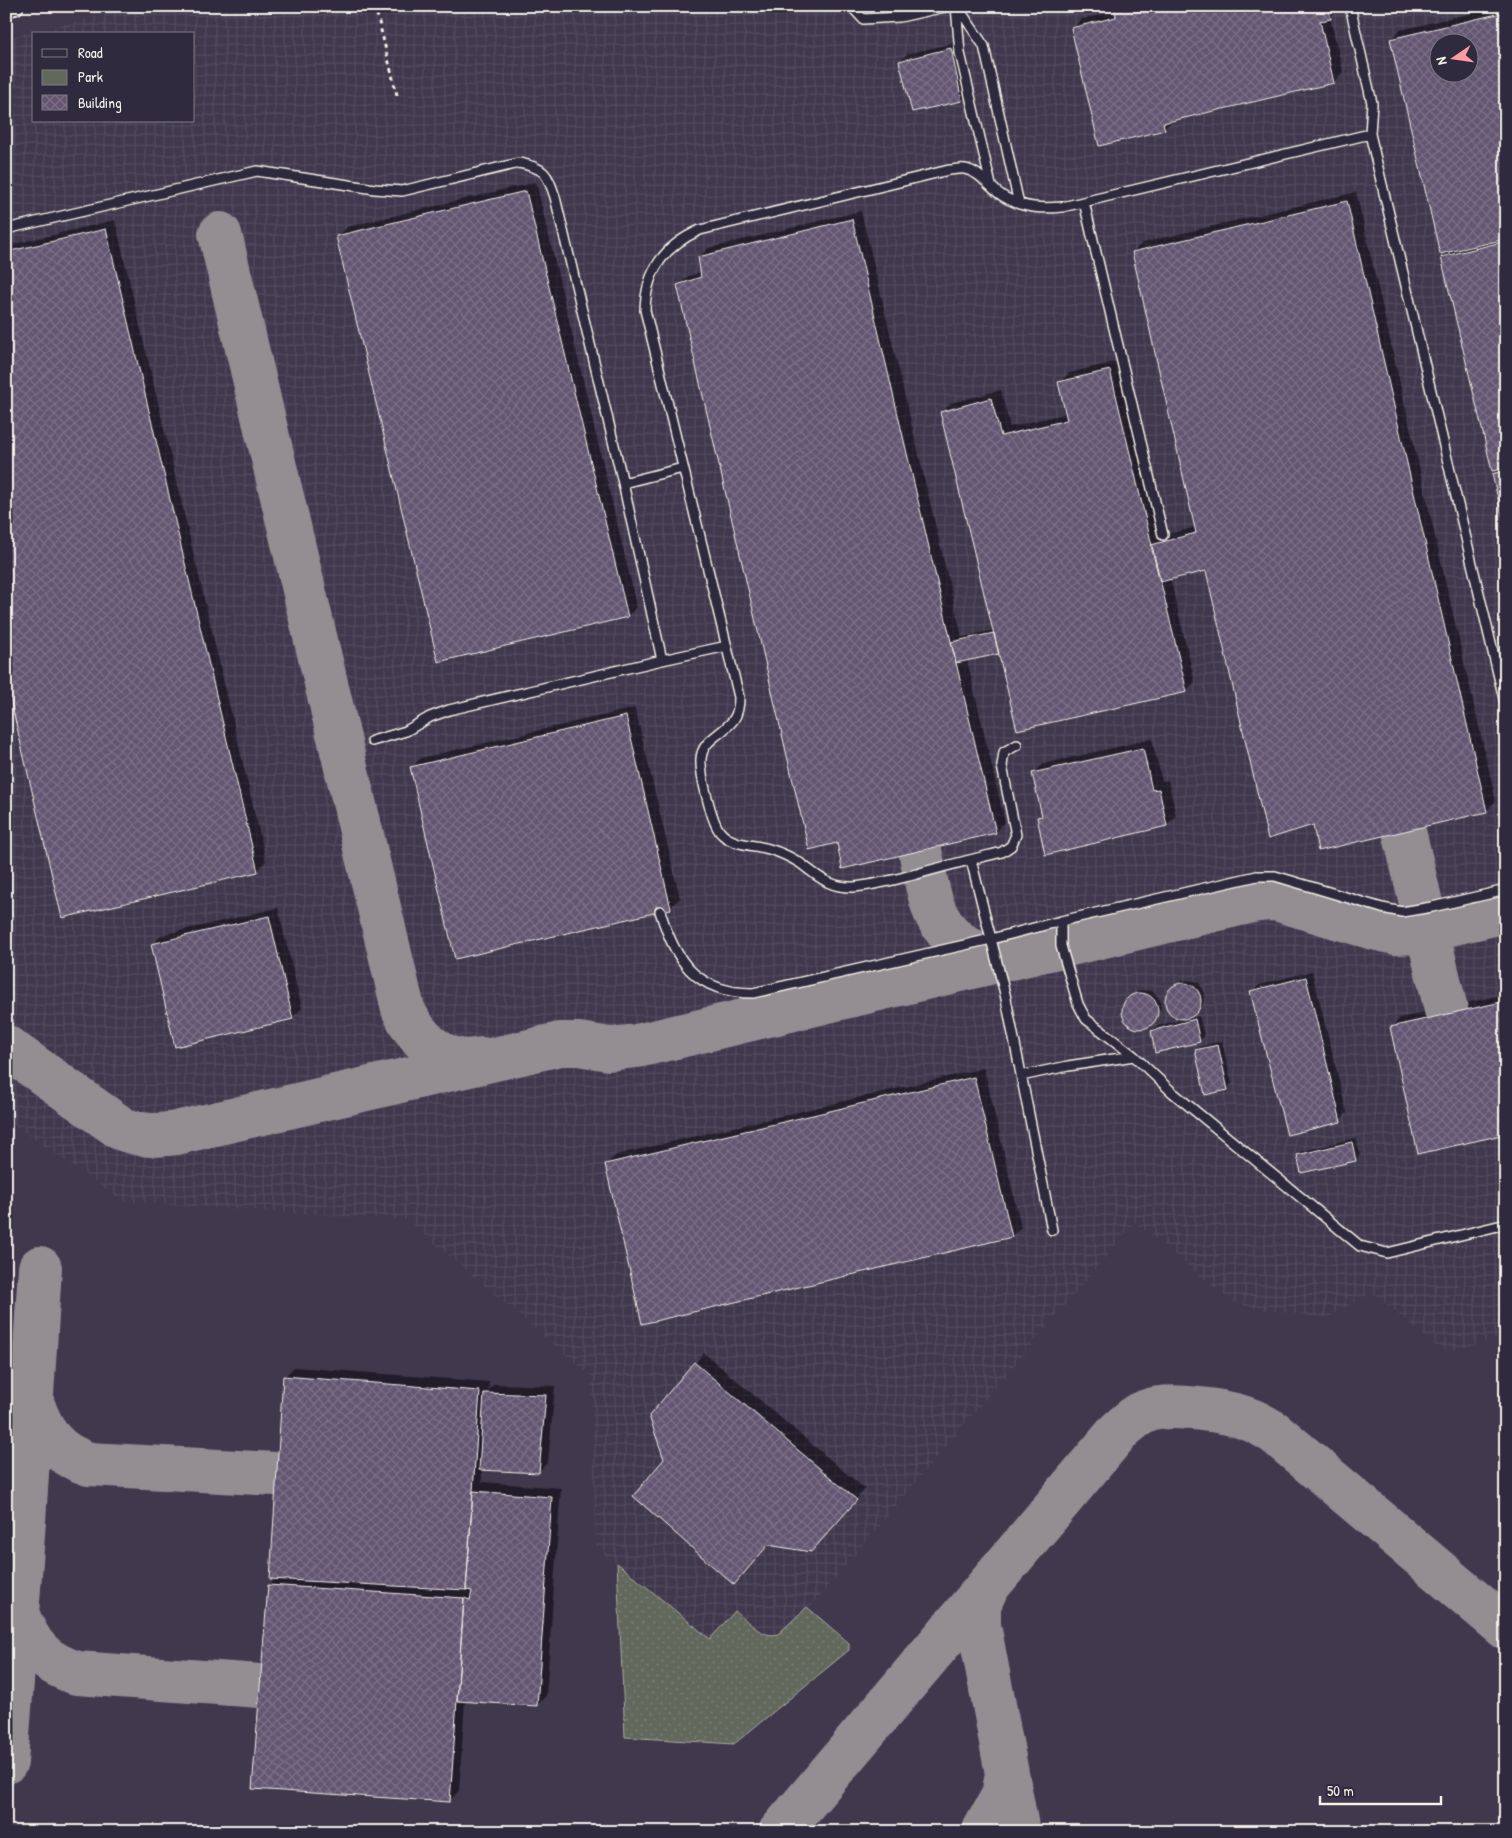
<svg xmlns="http://www.w3.org/2000/svg" width="1512" height="1838" font-family="'Patrick Hand',sans-serif">
	<style>
		.built { fill: #3f374d; fill-rule: evenodd }
		.industrial { fill: url(#industrial-grid); fill-rule: evenodd }
		.green { fill: url(#green-dots); stroke: #abaca2 }
		.shadow { fill: #0007; fill-rule: evenodd }
		.lines { fill: none; stroke-linecap: round; stroke-linejoin: round }
		.taxiway { stroke: #928e92; stroke-width: 44 }
		.building { fill: url(#building-cross-hatch); stroke: #f4f1e8; fill-rule: evenodd }
		.service-casing { stroke: #f4f1e8; stroke-width: 12 }
		.minor-casing { stroke: #f4f1e8; stroke-width: 20 }
		.path { stroke: #f4f1e8; stroke-width: 3; stroke-dasharray: 4 4; stroke-linecap: butt }
		.service { stroke: #2f2a3d; stroke-width: 9 }
		.minor { stroke: #2f2a3d; stroke-width: 16 }
	</style>
	<defs>
		<pattern id="industrial-grid" width="8" height="8" patternUnits="userSpaceOnUse" patternTransform="scale(1.25)"><rect width="8" height="8" fill="#3f374d"/><path d="M0 4h8M4 0v8" fill="none" stroke="#524b5e"/></pattern>
		<pattern id="green-dots" width="8" height="8" patternUnits="userSpaceOnUse" patternTransform="scale(1.25)"><rect width="8" height="8" fill="#62685b"/><path d="M2 2h.1M6 6h.1" fill="none" stroke="#797e73" stroke-width="1.8" stroke-linecap="round"/></pattern>
		<pattern id="building-cross-hatch" width="8" height="8" patternUnits="userSpaceOnUse" patternTransform="scale(1.25)"><rect width="8" height="8" fill="#645672"/><path d="M0 0l8 8M0 8l8-8" fill="none" stroke="#7b6f86"/></pattern>
	</defs>
	<rect width="100%" height="100%" fill="#2f2a3d"/>
	<filter id="ink" filterUnits="userSpaceOnUse"><feTurbulence type="fractalNoise" baseFrequency=".02" numOctaves="2"/><feDisplacementMap in="SourceGraphic" scale="10" xChannelSelector="R" yChannelSelector="G"/><feConvolveMatrix kernelMatrix="1 2 1 2 8 2 1 2 1" color-interpolation-filters="sRGB"/></filter>
	<g filter="url(#ink)">
		<path class="built" d="M6 6H1506V1832H6ZM34 34H194V121H34ZM1440 42H1470V72H1440Z"/>
		<path class="industrial" d="M142 6H1506V1337L1443 1352 1372 1292 1327 1318 1257 1309 1231 1301 1135 1222 809 1609 738 1669 596 1547 591 1376 407 1220 124 1202 6 1119V38ZM34 34H194V121H34ZM1440 42H1470V72H1440Z"/>
		<path class="green" d="M617 1563 710 1639 735 1611C748 1621 762 1639 778 1634L807 1607 849 1643V1650L734 1744 625 1737Z"/>
		<path class="shadow" d="M1115 6H1339L1340 8 1330 17 1343 72 1334 82 1174 119 1164 129 1073 28 1082 19 1116 11Z
			M1502 6H1506V525L1494 474 1499 468 1442 257 1448 251 1391 40 1400 30ZM1440 42H1470V72H1440Z
			M958 42 969 93 962 100 913 111 900 61 907 54Z
			M536 182 637 607 627 616 338 237 347 227Z
			M1356 192 1496 801 1487 810 1319 849 1314 824 1206 570 1170 578 1195 682 1186 691 999 651 967 660 1005 822 996 832 838 842 679 285 688 276 701 272 699 257 709 248 861 211 962 637 994 630 941 413 951 403 1001 390 1010 427 1067 413 1059 383 1069 373 1119 361 1161 536 1196 527 1133 252 1142 243Z
			M115 220 266 861 257 871 6 675V246Z
			M635 708 680 898 670 908 412 767 421 758Z
			M1152 739 1162 781 1168 780 1176 816 1167 825 1038 817 1043 813 1034 773 1043 764Z
			M6 825 10 839 6 842Z
			M278 908 302 1008 293 1017 176 1045 152 945 162 935Z
			M1312 971 1347 1113 1340 1120 1252 992 1259 985Z
			M1184 980 1195 981 1199 983 1205 993 1203 1004 1190 1017H1178L1173 1015 1167 1006 1166 1001 1170 990Z
			M1140 990 1151 991 1155 993 1161 1002V1008L1156 1018 1151 1023 1141 1028 1130 1025 1124 1016V1005L1136 992Z
			M1506 994V1132L1391 1028 1400 1018Z
			M1199 1016 1204 1036 1199 1041 1152 1031 1156 1026Z
			M1222 1041 1232 1084 1228 1088 1196 1051 1201 1046Z
			M984 1068 1021 1227 1012 1236 606 1165 616 1155Z
			M1356 1138 1360 1155 1356 1159 1298 1156 1303 1151Z
			M704 1353 865 1489 820 1541 769 1544 734 1583 665 1460 650 1416Z
			M294 1367 489 1382 488 1390 494 1384 555 1386 548 1462 539 1471 482 1469V1482L561 1488 546 1696 537 1705 465 1700 459 1791 450 1800 269 1585 277 1578 284 1377Z"/>
		<g class="lines">
			<path class="taxiway" d="M220 234 403 1009C413 1032 432 1055 459 1060 466 1061 475 1060 482 1059
				M1404 831 1447 1014
				M920 851C925 871 927 895 936 914 950 943 980 961 1012 957
				M6 1047 122 1129C142 1136 155 1136 176 1133L560 1044H579L609 1049 637 1046 1252 901 1270 899 1279 900 1373 928 1396 933 1415 932 1506 911
				M32 1402C43 1434 55 1453 89 1464L277 1474
				M987 1587 979 1605V1625L1018 1832
				M17 1613C30 1646 42 1662 77 1673L260 1686
				M6 1762 24 1521 40 1268
				M780 1832 1119 1431C1128 1423 1136 1415 1147 1411 1169 1402 1229 1411 1251 1420 1259 1423 1267 1428 1275 1433L1506 1628
				M983 1832 1003 1796 1007 1774"/>
		</g>
		<path class="building" d="M1114 6H1328L1331 19 1320 21 1334 83 1163 123 1165 130 1099 146 1071 28 1116 17Z
			M1506 12V239L1440 254 1390 39ZM1440 42H1470V72H1440Z
			M951 48 962 101 912 112 899 61Z
			M526 191 628 617 438 662 336 236Z
			M1347 201 1487 812 1318 851 1313 825 1268 839 1206 571 1160 582 1151 545 1196 533 1132 252Z
			M852 219 996 833 842 869 837 843 809 850 677 285 701 277 698 257Z
			M106 229 258 872 62 918 6 681V252Z
			M1506 241V468L1492 471 1441 257Z
			M1110 370 1187 692 1017 730 940 412 991 398 1001 436 1067 420 1058 382Z
			M1506 470V531L1492 474Z
			M994 633 999 654 956 663 951 642Z
			M626 716 671 909 455 959 410 767Z
			M1143 748 1152 790 1159 789 1167 826 1045 855 1037 817 1042 816 1032 773Z
			M269 916 293 1019 175 1047 151 944Z
			M1306 977 1341 1122 1287 1135 1250 991Z
			M1165 1001a18 18 0 1 1 36 0a18 18 0 1 1-36 0Z
			M1122 1011a18 18 0 1 1 36 0a18 18 0 1 1-36 0Z
			M1506 1001V1134L1418 1154 1390 1027Z
			M1195 1019 1200 1042 1155 1053 1151 1031Z
			M1218 1045 1228 1090 1205 1095 1195 1050Z
			M974 1077 1012 1237 642 1324 605 1164Z
			M1352 1142 1356 1161 1301 1173 1297 1155Z
			M694 1362 857 1500 811 1552 768 1545 734 1585 633 1496 664 1459 649 1416Z
			M283 1376 480 1391 466 1590 270 1579Z
			M484 1393 546 1395 539 1473 479 1470Z
			M473 1491 552 1497 537 1706 457 1701 464 1598 470 1600 472 1591 466 1590Z
			M268 1585 464 1598 450 1802 252 1789Z"/>
		<g class="lines">
			<g class="service-casing">
				<path id="service" d="M851 6 863 19 900 17 949 6
					M956 6 960 53 991 185
					M957 6 984 46 1019 204
					M1350 6 1372 103 1370 134 1506 707
					M1084 202 1163 535
					M6 229 257 171 375 189 402 191 519 163C545 168 547 173 555 197L623 483 662 660
					M623 483 683 468
					M372 741 406 731 430 717 449 710 662 660 727 646
					M1017 745 1004 752 1002 766 1016 835 1011 846 1002 852C974 859 945 866 917 874 896 879 876 885 854 887 829 888 819 877 800 863 792 858 779 852 769 849 752 844 732 846 720 832 711 820 700 774 701 759 702 739 724 734 734 719 738 713 739 705 739 697L645 310C646 271 664 246 700 230L949 170C954 170 960 168 965 169 982 172 991 191 1006 198 1024 208 1042 209 1062 207L1370 134
					M971 860 1005 994 1052 1230
					M660 911C675 961 696 993 753 993L991 939 1061 921 1257 876H1275L1382 908 1402 912 1432 907 1506 890
					M1061 921V946L1078 1004 1086 1019 1134 1056 1172 1092 1360 1246 1387 1253 1506 1224
					M1021 1076 1068 1066 1134 1056"/>
			</g>
			<g class="minor-casing">
				<path id="minor" d="M6 8 15 6"/>
			</g>
			<path class="path" d="M375 6 398 99"/>
			<use href="#service" class="service"/>
			<use href="#minor" class="minor"/>
		</g>
	</g>
	<rect width="1512" height="1838" fill="none" stroke="#2f2a3d" stroke-width="25"/>
	<rect x="12" y="12" width="1487" height="1813" fill="none" stroke="#f4f1e8" stroke-width="2" filter="url(#ink)"/>
	<rect x="32" y="32" width="162" height="90" fill="#2f2a3d" stroke="#7e7a81"/>
	<rect x="42" y="49" width="25" height="8" fill="#2f2a3d" stroke="#7e7a81"/>
	<text x="78" y="58" font-size="15" fill="#f4f1e8">Road</text>
	<rect x="42" y="70" width="25" height="15" fill="#62685b" stroke="#7e7a81"/>
	<text x="78" y="82" font-size="15" fill="#f4f1e8">Park</text>
	<rect x="42" y="95" width="25" height="15" fill="url(#building-cross-hatch)" stroke="#7e7a81"/>
	<text x="78" y="108" font-size="15" fill="#f4f1e8">Building</text>
	<g transform="translate(1454 58) rotate(257)"><circle r="24" fill="#2f2a3d" stroke="#7e7a81"/>
	<path d="M0-4L9 19L0 12L-9 19Z" fill="#ff9aa2"/>
	<text y="-8" font-size="14" font-weight="bold" text-anchor="middle" fill="#f4f1e8">N</text>
	</g>
	<path d="M1320 1796v8h121v-8" fill="none" stroke="#f4f1e8" stroke-width="2.5"/>
	<text x="1327" y="1796" font-size="15" fill="#f4f1e8" stroke="#2f2a3d" stroke-width="4" paint-order="stroke">50 m</text>
</svg>
